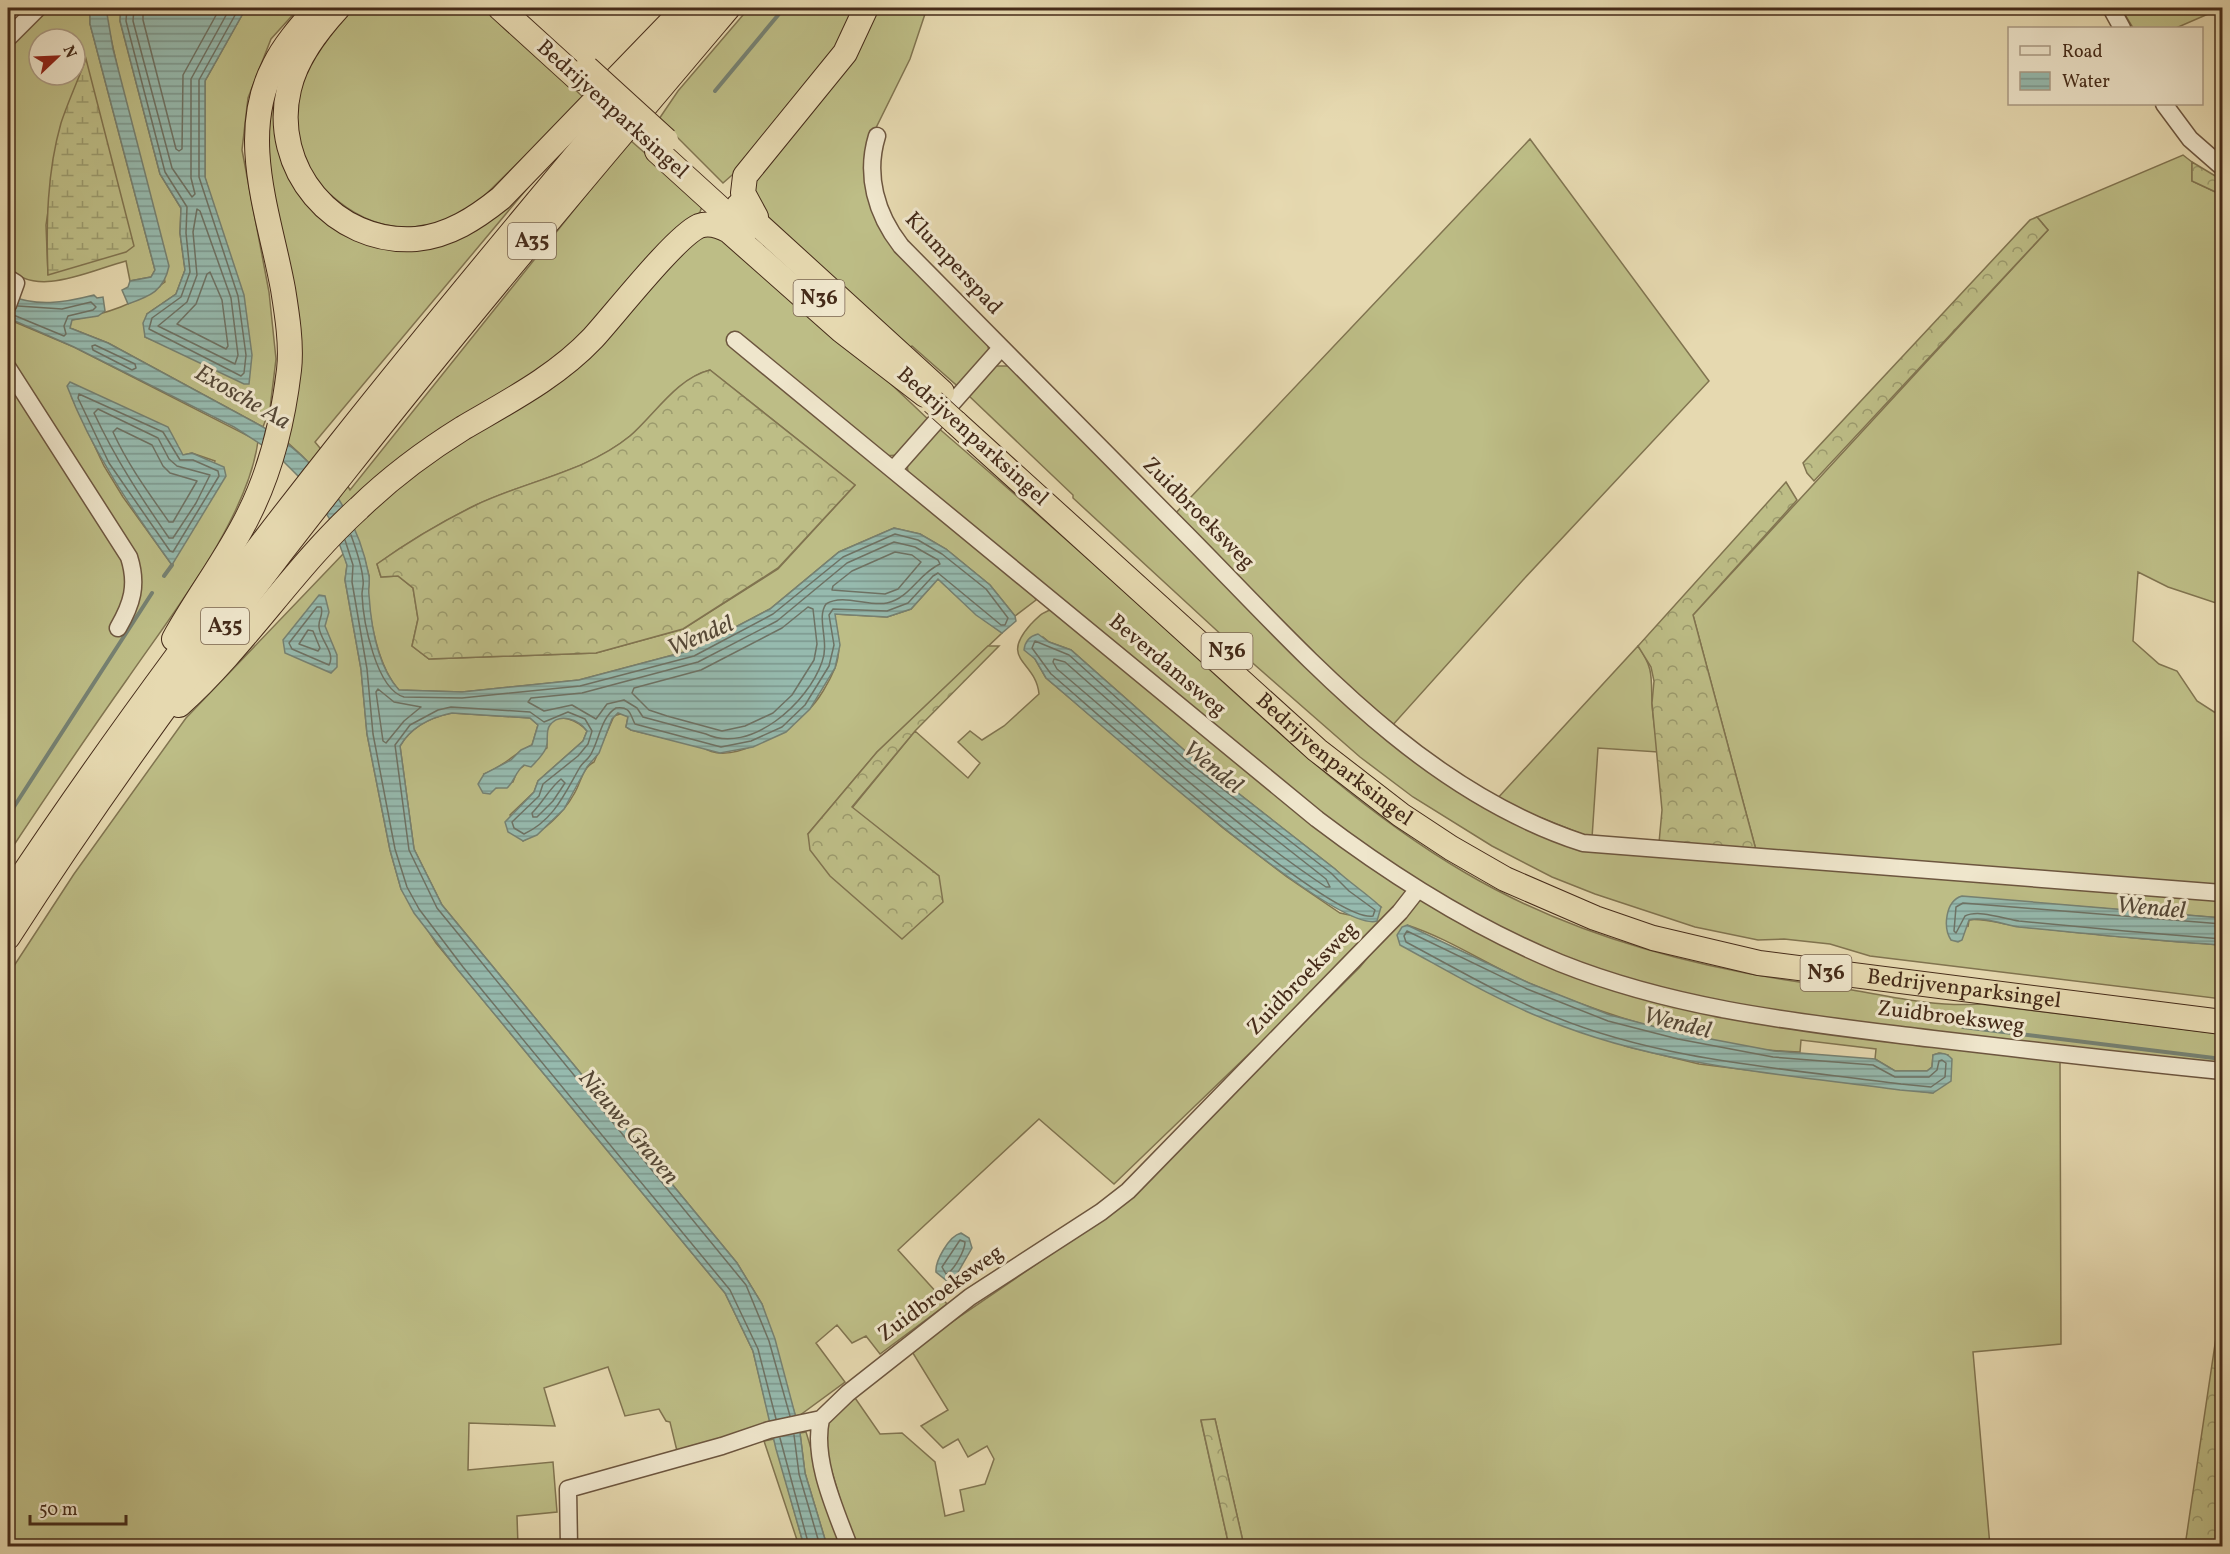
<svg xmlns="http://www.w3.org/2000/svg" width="2230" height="1554" font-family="Vollkorn,serif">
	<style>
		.grass { fill: #bdbd86; stroke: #817450; stroke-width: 1.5; fill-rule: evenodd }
		.forest { fill: url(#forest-crowns); stroke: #817450; stroke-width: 1.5 }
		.wetland { fill: url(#wetland-marsh); stroke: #817450; stroke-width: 1.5 }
		.water { fill: url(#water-rules); stroke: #768172; stroke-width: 1.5 }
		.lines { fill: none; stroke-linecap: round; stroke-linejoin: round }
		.shore { stroke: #6e7264; stroke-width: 1.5 }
		.stream { stroke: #768172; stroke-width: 4 }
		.minor-casing { stroke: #6d563f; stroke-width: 19 }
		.highway-casing { stroke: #452b19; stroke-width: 26 }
		.minor { stroke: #efe6cc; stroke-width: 16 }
		.highway { stroke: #e6d9b0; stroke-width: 24 }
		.highway-bridge-casing { stroke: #452b19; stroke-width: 26; stroke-linecap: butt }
		.highway-bridge { stroke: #e6d9b0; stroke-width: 24 }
		.labels { text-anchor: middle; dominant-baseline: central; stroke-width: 6; stroke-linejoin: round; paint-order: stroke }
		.shield { fill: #efe6cc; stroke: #78634f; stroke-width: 1.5 }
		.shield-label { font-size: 21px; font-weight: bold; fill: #452b19 }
		.street-label { font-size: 22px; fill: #452b19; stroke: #efe6cc }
		.water-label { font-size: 24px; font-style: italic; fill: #554837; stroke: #efe6cc }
	</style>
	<defs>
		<pattern id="forest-crowns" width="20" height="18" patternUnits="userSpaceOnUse" patternTransform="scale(1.5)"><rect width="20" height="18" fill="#bdbd86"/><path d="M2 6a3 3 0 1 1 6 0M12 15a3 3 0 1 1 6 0" fill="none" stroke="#9b9a6d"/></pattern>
		<pattern id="wetland-marsh" width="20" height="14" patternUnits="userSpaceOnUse" patternTransform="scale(1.5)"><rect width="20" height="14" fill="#bdbd86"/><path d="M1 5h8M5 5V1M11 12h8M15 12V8" fill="none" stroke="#9b9a6d"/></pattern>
		<pattern id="water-rules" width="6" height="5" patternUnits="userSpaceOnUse" patternTransform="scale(1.5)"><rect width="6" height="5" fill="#96baae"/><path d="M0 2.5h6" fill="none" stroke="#7c978d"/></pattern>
	</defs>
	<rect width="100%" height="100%" fill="#e6d9b0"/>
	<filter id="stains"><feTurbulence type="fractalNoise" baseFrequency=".00333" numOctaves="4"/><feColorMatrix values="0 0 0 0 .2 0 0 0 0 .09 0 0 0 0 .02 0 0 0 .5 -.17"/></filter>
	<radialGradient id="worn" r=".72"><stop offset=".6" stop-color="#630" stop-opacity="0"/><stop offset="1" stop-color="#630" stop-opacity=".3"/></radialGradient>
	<path class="grass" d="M45 8H90V24L155 270 151 277 130 281 126 261C91 270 36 299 8 267V45ZM39 39H75V75H39ZM61 124 48 275 46 225Z
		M106 8H121L120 21 160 174 181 208 180 233 185 270 176 294 147 314 145 337 177 350 217 219 205 178V81L246 8H299L271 39 248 98 242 150 269 292 276 359 270 408 263 427 108 343 70 328 71 320C107 314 136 304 165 282L106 16Z
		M320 8H328C307 34 285 64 279 99 264 204 372 270 464 230 505 212 554 149 585 115L587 117 315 442 339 471 350 490 630 140 703 204 700 212 593 332 553 367 451 430 367 491 355 502 364 518C391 496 414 470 444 451 484 426 529 406 564 376 582 360 601 344 618 326 642 299 659 259 691 239 708 229 723 234 737 245L854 349 931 422 899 455 882 456 738 339 733 343 814 413 1031 589 1036 600 1015 616 990 585 946 549 920 534 894 528 839 552 770 609 692 650 579 680 462 692 399 690C379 668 370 623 368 594 368 588 370 582 369 576 357 520 329 478 286 441 291 407 306 315 286 288 263 172 233 108 320 8ZM710 370 855 485 778 569 683 629 596 653 429 659 412 646 418 619 413 588 398 576 381 577 377 564C408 542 441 522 476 505 526 481 586 472 630 436 655 415 677 379 710 370Z
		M344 8H489L584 98 473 207C423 237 374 234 331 195 325 191 318 186 313 180 298 159 295 121 298 96 301 63 327 34 344 8Z
		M749 8H860L854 23 740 168 723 183 659 119 678 91Z
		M876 8H927L910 59 871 138 872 206 986 341 989 350 962 390 912 346 909 349 758 211 752 181Z
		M2121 8H2222L2176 28H2133Z
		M1530 139 1709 381 1523 580 1391 727 1172 517Z
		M2183 155 2192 162V181L2222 195V605L2168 587 2138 572 2133 641 2159 664 2177 671 2197 701 2222 717V887L1756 850 1693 615 2048 230 2037 217Z
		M10 320 74 347 258 441C248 518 172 614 128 678 87 736 47 795 8 854V374L125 557 136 603 128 546 8 359V326ZM72 398 183 455 192 453 215 461 172 565 123 497 104 466Z
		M995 366H1010L1356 709 1547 835 2222 897V918L1962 897 1968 927 1969 920C1981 917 2010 926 2024 927 2090 934 2156 941 2222 945V999L1870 956 1830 944 1784 939 1758 940 1695 927 1595 894 1552 877 1492 846 1413 797 1360 757 1239 651 1073 498V495L968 395Z
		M936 426C1016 495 1095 564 1172 635 1265 720 1355 808 1464 872 1572 936 1698 969 1821 985 1874 992 1927 1008 1980 1004L2222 1034V1067L1787 1019 1603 975 1522 941 1355 846 908 473 907 462Z
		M344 553 347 565 345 580 361 669 367 734 390 850 401 889 436 943 725 1293 753 1351 771 1425 677 1451 670 1422 666 1421 659 1409 625 1416 608 1367 544 1388 555 1426 469 1423 468 1470 553 1462 557 1512 517 1516 518 1546H8V975L74 874 186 718Z
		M938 579 976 614 1002 633 877 752 808 834 939 876 852 808 915 731 968 778 980 763 958 742 970 731 982 740 1004 726 1039 694C1036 660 998 661 1031 624 1039 616 1043 611 1055 609L1404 889 1406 894 1363 944 1114 1184 1039 1119 898 1250 947 1304 880 1354 866 1336 852 1343 837 1325 816 1343 845 1382 796 1418 762 1304 737 1263 442 905 414 849 400 746C411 727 432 717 452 713L530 718 538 725 532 745C514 753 505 766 484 774L496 788 513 782 517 771 547 748C547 742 546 732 548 727 555 710 580 721 587 731L583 741 538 781 534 792 510 815 523 841C544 831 563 814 574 794 581 783 582 768 594 762L614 716 623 713 628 717 626 727 631 730 702 747C731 768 785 730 808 710 818 702 830 680 835 668 842 649 838 633 834 614L887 617 911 609ZM1043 637 1049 642 1071 650 1192 757 1335 869 1353 887 1381 907 1354 916 1340 913 1287 877 1223 828 1046 678 1035 659Z
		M1638 646C1654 668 1651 678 1652 704 1653 720 1656 736 1658 752L1598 748 1592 838 1496 800Z
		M1418 896 1637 993 2060 1058 2061 1344 1973 1352 1990 1546H1244L1215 1419 1201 1421 1229 1546H854L822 1438 827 1423 853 1395 880 1434 902 1433 935 1462 945 1516 964 1511 960 1490 985 1484 994 1459 987 1446 968 1457 958 1439 943 1448 921 1426 948 1410 911 1350 1082 1233 1144 1182 1360 967ZM1407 925C1450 939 1489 966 1531 984 1608 1017 1715 1050 1800 1052L1801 1040 1876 1049 1875 1059 1895 1071H1927L1932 1067 1933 1055 1939 1053 1948 1055 1933 1093 1699 1064 1625 1046Z
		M806 1432 841 1546H827L805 1473 800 1433Z
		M774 1439 804 1546H799L764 1441Z"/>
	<path class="forest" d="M2192 162 2222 180V195L2192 181Z
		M2037 217 2048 230 1814 481 1807 473 1803 463 2030 220Z
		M710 370 855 485 778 568 683 629 596 653 429 659 412 646 418 619 413 588 398 576 381 577 377 564C408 542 441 522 476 505 526 481 586 472 630 436 655 414 677 378 710 370Z
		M1786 482 1797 500 1693 615 1756 850 1659 843 1662 810 1652 703 1654 681 1651 667 1638 646Z
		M988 646H999L915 731 852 807 939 876 943 902 902 939 830 876 810 850 808 834 877 752Z
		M2222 1330V1542L2203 1546H2185L2217 1331Z
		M1215 1419 1244 1546H1229L1201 1420Z"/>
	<path class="wetland" d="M86 59 134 246 126 252 48 275C46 225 47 172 61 123 68 102 78 80 86 59Z"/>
	<path class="water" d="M90 8H106L113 49 169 266C164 291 150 296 128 304L122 290 128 287 130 281 151 277 155 270 90 24Z
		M121 8H246L205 81V177L244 295 252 355 249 384H244L145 337 143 323 147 314 176 294 185 270 180 233 181 208 160 174 120 21Z
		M8 295C37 307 63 303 94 295L97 298 103 297 105 311 98 316 72 320 70 328 108 343 263 427C319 461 357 512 369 576 370 583 368 589 369 595 371 626 378 667 399 690L462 692 579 680 692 650 770 609 839 552 894 528 920 534 946 549 990 585 1015 616 1016 621 1002 633 976 615 938 579 911 609 887 617 835 614 840 645 835 668 810 709 786 732 753 747 720 753 631 730 626 727 628 717 618 713 612 719 599 753 587 767 564 809 537 835 523 841 508 832 505 822 534 792 538 781 583 741 587 731C579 720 560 712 550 725 545 731 549 741 546 748 543 755 536 762 531 767L524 765C515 772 515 781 507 788H496L490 794 483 793 478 784 484 774 511 760 521 750 532 745 538 725 530 718 452 713C432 717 411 727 400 746L414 849 442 905 737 1263 762 1304 775 1339 800 1433 805 1473 827 1546H804L776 1449 753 1351 725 1293 458 970 414 913 401 889 390 850 367 734 361 669 345 580 347 565 331 521 309 487 276 454 234 427 74 347 8 318Z
		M70 382 168 427 183 455 192 453 224 467 226 476 172 565C131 508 92 452 67 386Z
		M319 595 325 596 329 612 325 626 337 655V667L331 673 285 653 283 640Z
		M1038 634 1049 642 1071 650 1192 757 1335 869C1350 883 1366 893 1381 907L1377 921C1335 936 1091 715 1046 678L1035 659 1024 650C1025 641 1030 636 1038 634Z
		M1962 896 2222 918V945C2155 941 2087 934 2019 927 2005 925 1983 916 1969 920L1962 940 1958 942 1951 940C1943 928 1945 901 1962 896Z
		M1407 925 1529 983 1610 1015 1679 1033 1774 1051 1875 1059 1895 1071H1927L1932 1067 1933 1055C1940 1052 1947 1053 1952 1059L1951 1081 1933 1093 1900 1090C1781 1074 1659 1066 1547 1020 1496 1000 1448 971 1400 945L1397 935 1402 927Z
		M961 1233 969 1238 972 1248 957 1274 947 1281 936 1272C935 1261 949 1236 961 1233Z"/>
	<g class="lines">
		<path class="shore" d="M127 8 126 21 165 172 187 207 186 233 190 272 181 297 152 318 149 329 241 376 244 373 246 355 238 296 199 177V80L239 8
			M134 8 133 21 172 168 192 197 195 194 191 178V79L230 8
			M143 8V20L176 149 179 151 182 149 183 75 220 8
			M197 209 200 211 231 298 238 355 235 364 158 326 187 302 197 275 193 232Z
			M210 272 222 300 228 346 226 349 177 324 196 304 207 274Z
			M11 314 64 336 66 334 64 326 68 316 93 310 96 307 91 302 62 309 18 306
			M95 345 135 364 136 368 132 370 93 350 92 346Z
			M79 394 163 432 180 460H193L218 471 219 476 173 552 170 551 109 463 78 398Z
			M98 409 158 438 169 459 177 466 210 475 196 503 173 538H169C140 496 116 460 94 413Z
			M117 428 152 445 163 466 170 473 197 481 173 522H169C148 492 128 465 113 432Z
			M351 535C356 549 362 565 363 580 364 585 362 589 362 594 363 621 376 689 404 697L462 698 580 686 694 656 773 614 843 557 895 534 918 540 942 554 986 589 1008 618 1005 625H1001L938 573 933 576 908 603 887 611 833 609 829 615 834 645 829 666 805 705 782 727 751 741 721 747 635 724C630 715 631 706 616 708 602 716 599 739 592 752 590 758 584 761 580 767 565 793 554 820 524 834L514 828 512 822 539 796 543 784 578 756 588 744 592 731 585 719 568 712 544 722 530 712 451 707 438 710 410 725 395 745 409 850 437 908 746 1285 769 1341 790 1416
			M345 540 353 565 352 582 367 669 373 734 395 849 407 887 419 909 463 967 730 1290 758 1349 776 1419
			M894 542 915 547 938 560 940 564C919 573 910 598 887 603 868 607 843 593 826 604 816 618 830 642 822 662 808 703 750 755 706 734L643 717 637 708 624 700 607 704 596 719 572 705 544 711 528 702 531 698 582 693 698 662 777 621 847 563Z
			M895 552 912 555 921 562 898 589 885 594 832 590 833 586 852 571Z
			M317 607H321C324 615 318 619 319 627 320 640 336 653 329 665L292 649 289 643Z
			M808 607 813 609 817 644 814 660 792 695 773 713 745 726 722 731 667 716 649 710 632 693 634 688 701 670 782 628Z
			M308 630 313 631 320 648 318 651 299 644Z
			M1035 641 1069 655 1188 762 1331 873 1349 891 1375 910 1373 916C1330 924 1096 712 1051 674L1032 648Z
			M1054 659 1065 662 1184 767 1326 879 1330 887H1326C1230 823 1145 743 1057 669L1053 662Z
			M378 689 394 702 421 707 404 721 386 743 383 741 376 692Z
			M561 779 565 783 553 801 537 817H533L532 813C543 802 549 789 561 779Z
			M2222 924 1963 903 1956 907 1954 931 1956 933 1965 916C1979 909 2004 919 2019 921 2087 928 2155 934 2222 939
			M1407 931 1527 989 1608 1021 1678 1039 1773 1057 1873 1065 1895 1077H1929L1937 1070 1939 1061 1942 1060 1946 1063 1945 1077 1931 1087 1901 1084C1782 1068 1659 1061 1548 1014 1499 994 1453 967 1406 942L1404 936Z
			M960 1240 965 1242C965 1250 954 1271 946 1274L942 1267Z
			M794 1435 799 1474 820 1546
			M780 1438 809 1546"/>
		<path class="stream" d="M614 8 619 12 634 8
			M715 91 784 8
			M164 576 172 565
			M8 816 152 593
			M1963 1027 2222 1059"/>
		<g class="minor-casing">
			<path id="minor" d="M2111 8 2122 28
				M8 38 38 8
				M2164 104 2190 139 2222 167
				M877 136C865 175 876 214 901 246 995 342 1090 437 1185 533 1302 651 1419 790 1583 843L2222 893
				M8 278 16 283 8 305
				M735 340 893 470 1001 348
				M8 368 129 557C138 585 132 604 118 628
				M893 470 1317 819C1392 876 1473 927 1560 963 1675 1009 1795 1022 1917 1037 2019 1049 2120 1061 2222 1071
				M821 1419C812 1459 835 1509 849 1546
				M569 1546 568 1489 722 1446 769 1430 821 1419 848 1393 970 1297 1101 1212 1128 1191 1400 912 1418 889"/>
		</g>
		<g class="highway-casing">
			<g id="highway">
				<path d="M338 8C317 31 296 58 289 89 270 168 334 245 416 239 449 236 476 218 501 198L672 21"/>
				<path d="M500 8 577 78"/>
				<path d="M657 151 745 231"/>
				<path d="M738 206 942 392"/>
				<path d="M756 217 743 193 745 176 845 53 866 8"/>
				<path id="s1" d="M955 422 1317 750 1401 815 1451 848 1505 879 1595 918 1653 938 1759 963 2222 1022"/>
				<path d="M174 639C197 597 229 556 249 514 272 468 283 421 289 370 292 345 287 314 283 289 270 217 237 136 274 66 284 45 302 25 317 8"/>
				<path d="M179 705C245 646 293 568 359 508 391 477 426 451 463 428 509 401 556 377 593 338 615 314 675 237 699 226 710 222 720 226 729 231L842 331 925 395"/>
				<path d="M8 897C216 583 457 295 700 8"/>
				<path d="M8 937C220 607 475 307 728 8"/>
			</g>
		</g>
		<use href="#minor" class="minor"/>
		<use href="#highway" class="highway"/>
		<g class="highway-bridge-casing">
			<path id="highway-bridge" d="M587 68 666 140
				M933 402 955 422"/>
		</g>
		<use href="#highway-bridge" class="highway-bridge"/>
	</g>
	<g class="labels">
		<g class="shield">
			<rect x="508" y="223" width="48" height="36" rx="4.5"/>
			<rect x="793.5" y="280" width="51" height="36" rx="4.5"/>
			<rect x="201" y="608" width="48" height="36" rx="4.5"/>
			<rect x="1201.5" y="633" width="51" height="36" rx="4.5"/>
			<rect x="1800.5" y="955" width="51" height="36" rx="4.5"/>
		</g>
		<g class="shield-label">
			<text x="532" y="241">A35</text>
			<text x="819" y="298">N36</text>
			<text x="225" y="626">A35</text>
			<text x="1227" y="651">N36</text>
			<text x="1826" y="973">N36</text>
		</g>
		<g class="street-label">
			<text transform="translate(612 110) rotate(42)">Bedrijvenparksingel</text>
			<text transform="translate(953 264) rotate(47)">Klumperspad</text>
			<text transform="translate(972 437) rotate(42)">Bedrijvenparksingel</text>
			<text transform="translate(1198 514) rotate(45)">Zuidbroeksweg</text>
			<text transform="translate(1167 666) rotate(40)">Beverdamsweg</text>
			<text stroke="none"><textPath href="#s1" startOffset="508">Bedrijvenparksingel</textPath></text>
			<text transform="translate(1303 979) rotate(-46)">Zuidbroeksweg</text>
			<text stroke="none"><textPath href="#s1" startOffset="1192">Bedrijvenparksingel</textPath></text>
			<text transform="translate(1951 1018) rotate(7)">Zuidbroeksweg</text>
			<text transform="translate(941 1294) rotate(-36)">Zuidbroeksweg</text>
		</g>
		<g class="water-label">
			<text transform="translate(242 398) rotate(30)">Exosche Aa</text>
			<text transform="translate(701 637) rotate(-23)">Wendel</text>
			<text transform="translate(1212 768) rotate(39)">Wendel</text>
			<text transform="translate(2151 909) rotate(5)">Wendel</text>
			<text transform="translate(1677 1024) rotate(14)">Wendel</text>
			<text transform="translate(628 1128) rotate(50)">Nieuwe Graven</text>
		</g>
	</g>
	<rect width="2230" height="1554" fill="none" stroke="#e6d9b0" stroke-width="30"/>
	<rect x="9" y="9" width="2212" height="1536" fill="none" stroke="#452b19" stroke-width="3"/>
	<rect x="15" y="15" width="2200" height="1524" fill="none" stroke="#452b19" stroke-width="1.5"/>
	<rect x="2008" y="27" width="195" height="78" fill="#efe6cc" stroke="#ab9b84" stroke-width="1.5"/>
	<rect x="2020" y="46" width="30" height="9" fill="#efe6cc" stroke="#ab9b84" stroke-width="1.5"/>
	<text x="2062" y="57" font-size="18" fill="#452b19">Road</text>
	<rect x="2020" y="72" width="30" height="18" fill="url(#water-rules)" stroke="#ab9b84" stroke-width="1.5"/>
	<text x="2062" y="87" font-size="18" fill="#452b19">Water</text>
	<g transform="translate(57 57) rotate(67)"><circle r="28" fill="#efe6cc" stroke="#ab9b84" stroke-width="1.5"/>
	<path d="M0-4.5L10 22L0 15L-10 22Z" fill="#8f2418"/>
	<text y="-9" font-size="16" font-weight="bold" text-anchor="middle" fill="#452b19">N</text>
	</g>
	<path d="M30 1515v9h96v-9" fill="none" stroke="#452b19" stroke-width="3"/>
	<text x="39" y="1515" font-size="18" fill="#452b19" stroke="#efe6cc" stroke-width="4.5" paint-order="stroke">50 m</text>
	<rect width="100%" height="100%" filter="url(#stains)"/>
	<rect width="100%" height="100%" fill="url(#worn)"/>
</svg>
